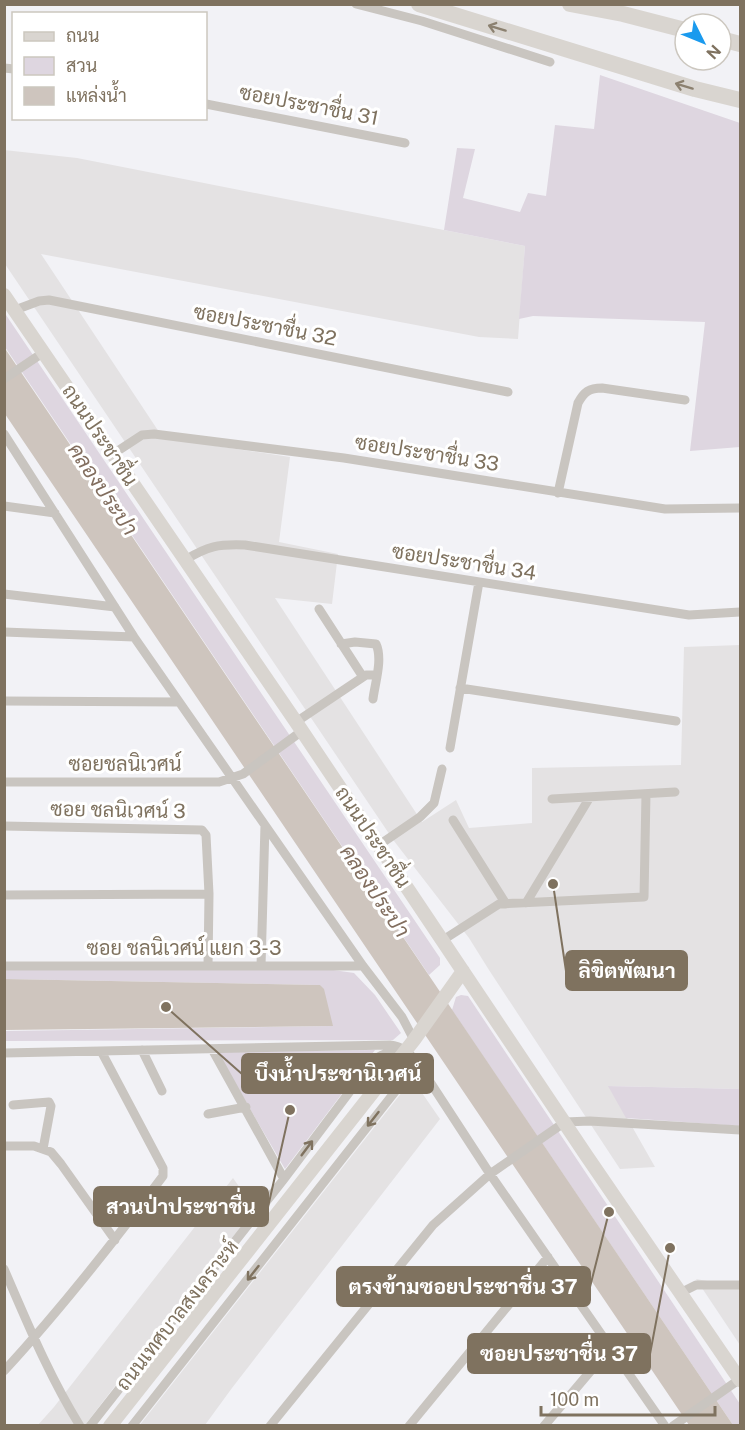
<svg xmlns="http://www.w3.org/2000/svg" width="745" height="1430" font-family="'Public Sans',Sarabun,sans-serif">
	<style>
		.built { fill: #e4e2e3 }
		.green { fill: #ded6e0 }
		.water { fill: #cec5be }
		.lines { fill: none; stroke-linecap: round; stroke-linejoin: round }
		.street { stroke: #c9c5c0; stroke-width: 9 }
		.secondary { stroke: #d9d5d0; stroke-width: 14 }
		.highway { stroke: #d9d5d0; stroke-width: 16 }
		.oneway { stroke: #8c8170 }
		.oneway2 { stroke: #7f725f }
		.labels { text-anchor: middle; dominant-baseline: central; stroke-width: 6; stroke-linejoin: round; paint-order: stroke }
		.street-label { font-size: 20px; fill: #7f725f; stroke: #fff }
		.water-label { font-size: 21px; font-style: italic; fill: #826e5f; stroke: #fff }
		.leader { fill: none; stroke: #7f725f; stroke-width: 2 }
		.callout-dot { fill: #7f725f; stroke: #fff; stroke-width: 2 }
		.callout { fill: #7f725f; stroke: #7f725f; stroke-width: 2 }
		.callout-label { font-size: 21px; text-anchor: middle; font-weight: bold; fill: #fff }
	</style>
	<rect width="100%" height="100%" fill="#f2f2f6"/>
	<path class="built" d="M4 150 77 158 525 246 518 339 479 337 41 254 163 438 290 457 279 542 338 554 332 604 275 598 422 822 456 800 469 828 532 823V768L681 765 684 647 740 645V1089L609 1086 655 1167 620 1169 489 970 469 938 394 841 5 264Z
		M412 1086 420 1090 440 1119 232 1388 205 1425 139 1426 406 1087Z
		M233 1178 257 1212 135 1360 85 1425 37 1426 54 1407Z
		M696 1279 740 1287V1345Z"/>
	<path class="green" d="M600 75 740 123V447L690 451 705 322 533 316 519 319 525 246 444 230 457 148 475 149 463 198 520 212 528 193 546 196 555 125 594 129Z
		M4 312 440 958V965L429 975 5 347Z
		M5 969H326L354 973 375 995 401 1033 393 1040 5 1041V1031L332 1026 320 985 5 979Z
		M461 995 468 996 740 1404V1425H733L452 1010 456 997Z
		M375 1050 285 1169 217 1052Z
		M608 1086 740 1089V1126L626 1118Z"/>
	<path class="water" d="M4 347 733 1425H689L5 414Z
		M5 979 320 985 324 989 333 1026 5 1030Z"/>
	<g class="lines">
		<path class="street" d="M356 4 422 21 550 62
			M4 68 14 69
			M206 104 405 143
			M15 310 39 301 49 300 508 392
			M4 379 44 352
			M4 434 134 637 363 966 402 1017 414 1040
			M113 454 142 435 154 434 344 458 665 509 740 508
			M558 493 578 403C584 392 589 388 602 388L685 400
			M4 506 55 513
			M185 560C208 546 218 544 245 545L689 615 740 612
			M4 594 115 607
			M319 609 363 677
			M4 632 134 637
			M341 644 355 642 376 644C383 659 375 683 373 699
			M460 688 676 721
			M4 701 179 702
			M296 722 366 675H376
			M450 748 479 582
			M4 782H219L243 774 302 731
			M552 799 675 792
			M453 820 506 904
			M4 826 202 830 206 835 209 894 208 966
			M379 845 420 817 434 803 442 769
			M4 895 209 894
			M526 903 590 797
			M443 940 499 904 644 897 646 794
			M4 966H363
			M261 966 265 825
			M212 1049 284 1179
			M142 1050 162 1091
			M4 1053 390 1045C402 1046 409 1053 417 1062L490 1174 665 1426
			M13 1105 49 1102 51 1106 43 1149
			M208 1114 246 1107
			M4 1146H34L51 1152 61 1164 115 1240
			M4 1269C27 1322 49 1376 80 1426
			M680 1293 696 1285H740
			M4 1371C61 1309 113 1243 163 1176V1168L101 1051
			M90 1426 284 1179 372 1062C380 1054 392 1051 404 1051
			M132 1426 405 1079 406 1051
			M270 1426 433 1225 490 1174 552 1131 565 1122 590 1121 740 1130
			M409 1426 548 1257
			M544 1426 611 1347
			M673 1426 740 1379"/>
		<path class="secondary" d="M4 295 296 722 586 1155 740 1380
			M110 1426 414 1040 463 971"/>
		<path class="highway" d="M419 4 695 89 740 100
			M570 4 623 14 685 30
			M721 39 740 44"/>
	</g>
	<defs><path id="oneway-shaft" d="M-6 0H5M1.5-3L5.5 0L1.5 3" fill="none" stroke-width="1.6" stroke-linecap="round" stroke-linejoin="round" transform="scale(1.5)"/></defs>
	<g class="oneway">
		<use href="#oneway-shaft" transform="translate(497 28) rotate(-163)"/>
		<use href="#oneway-shaft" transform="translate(684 86) rotate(-163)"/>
	</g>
	<g class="oneway2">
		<use href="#oneway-shaft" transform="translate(373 1119) rotate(128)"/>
		<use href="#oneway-shaft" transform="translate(307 1148) rotate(-53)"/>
		<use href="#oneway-shaft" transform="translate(253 1273) rotate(128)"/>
	</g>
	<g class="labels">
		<g class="street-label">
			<text transform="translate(309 105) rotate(11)">ซอยประชาชื่น 31</text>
			<text transform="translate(265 325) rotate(11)">ซอยประชาชื่น 32</text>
			<text transform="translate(100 435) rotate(56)">ถนนประชาชื่น</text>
			<text transform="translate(427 453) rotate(9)">ซอยประชาชื่น 33</text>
			<text transform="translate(464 562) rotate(9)">ซอยประชาชื่น 34</text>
			<text x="125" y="764">ซอยชลนิเวศน์</text>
			<text transform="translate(118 810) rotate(1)">ซอย ชลนิเวศน์ 3</text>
			<text transform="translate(373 837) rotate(56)">ถนนประชาชื่น</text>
			<text x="184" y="948">ซอย ชลนิเวศน์ แยก 3-3</text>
			<text transform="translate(177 1315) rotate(-52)">ถนนเทศบาลสงเคราะห์</text>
		</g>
		<g class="water-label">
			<text transform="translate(103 489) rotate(56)">คลองประปา</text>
			<text transform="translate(375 891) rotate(56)">คลองประปา</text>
		</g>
	</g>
	<path class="leader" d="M553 884L566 971M166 1007L242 1074M290 1110L268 1207M609 1212L590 1287M670 1248L650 1354"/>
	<g class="callout-dot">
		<circle cx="553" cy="884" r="6"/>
		<circle cx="166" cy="1007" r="6"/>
		<circle cx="290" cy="1110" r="6"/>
		<circle cx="609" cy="1212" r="6"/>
		<circle cx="670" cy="1248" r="6"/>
	</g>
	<g class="callout">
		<rect x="566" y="951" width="121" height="39" rx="6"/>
		<rect x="242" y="1054" width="191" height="39" rx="6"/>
		<rect x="94" y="1187" width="174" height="39" rx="6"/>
		<rect x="337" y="1267" width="253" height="39" rx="6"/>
		<rect x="468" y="1334" width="182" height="39" rx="6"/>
	</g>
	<g class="callout-label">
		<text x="627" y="978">ลิขิตพัฒนา</text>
		<text x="338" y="1081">บึงน้ำประชานิเวศน์</text>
		<text x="181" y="1214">สวนป่าประชาชื่น</text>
		<text x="463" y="1294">ตรงข้ามซอยประชาชื่น 37</text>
		<text x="559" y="1361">ซอยประชาชื่น 37</text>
	</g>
	<rect width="745" height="1430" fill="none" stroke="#7f725f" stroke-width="12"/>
	<rect x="12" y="12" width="195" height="108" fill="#ffffff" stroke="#ccc7bf" stroke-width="1.5"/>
	<rect x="24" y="32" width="30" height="9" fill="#d9d5d0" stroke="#ccc7bf" stroke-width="1.5"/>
	<text x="66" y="42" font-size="18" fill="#7f725f">ถนน</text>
	<rect x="24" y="57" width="30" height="18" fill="#ded6e0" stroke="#ccc7bf" stroke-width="1.5"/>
	<text x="66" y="72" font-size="18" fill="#7f725f">สวน</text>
	<rect x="24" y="87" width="30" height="18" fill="#cec5be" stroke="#ccc7bf" stroke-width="1.5"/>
	<text x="66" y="102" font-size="18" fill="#7f725f">แหล่งน้ำ</text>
	<g transform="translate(703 42) rotate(133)"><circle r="28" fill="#ffffff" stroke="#ccc7bf" stroke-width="1.5"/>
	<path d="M0-4.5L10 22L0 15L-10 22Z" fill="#1a9aee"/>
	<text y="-9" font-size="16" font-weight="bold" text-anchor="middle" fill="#7f725f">N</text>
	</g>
	<path d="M541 1406v9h174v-9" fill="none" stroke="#7f725f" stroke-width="3"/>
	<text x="550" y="1406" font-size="18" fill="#7f725f" stroke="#ffffff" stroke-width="4.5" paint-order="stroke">100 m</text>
</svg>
